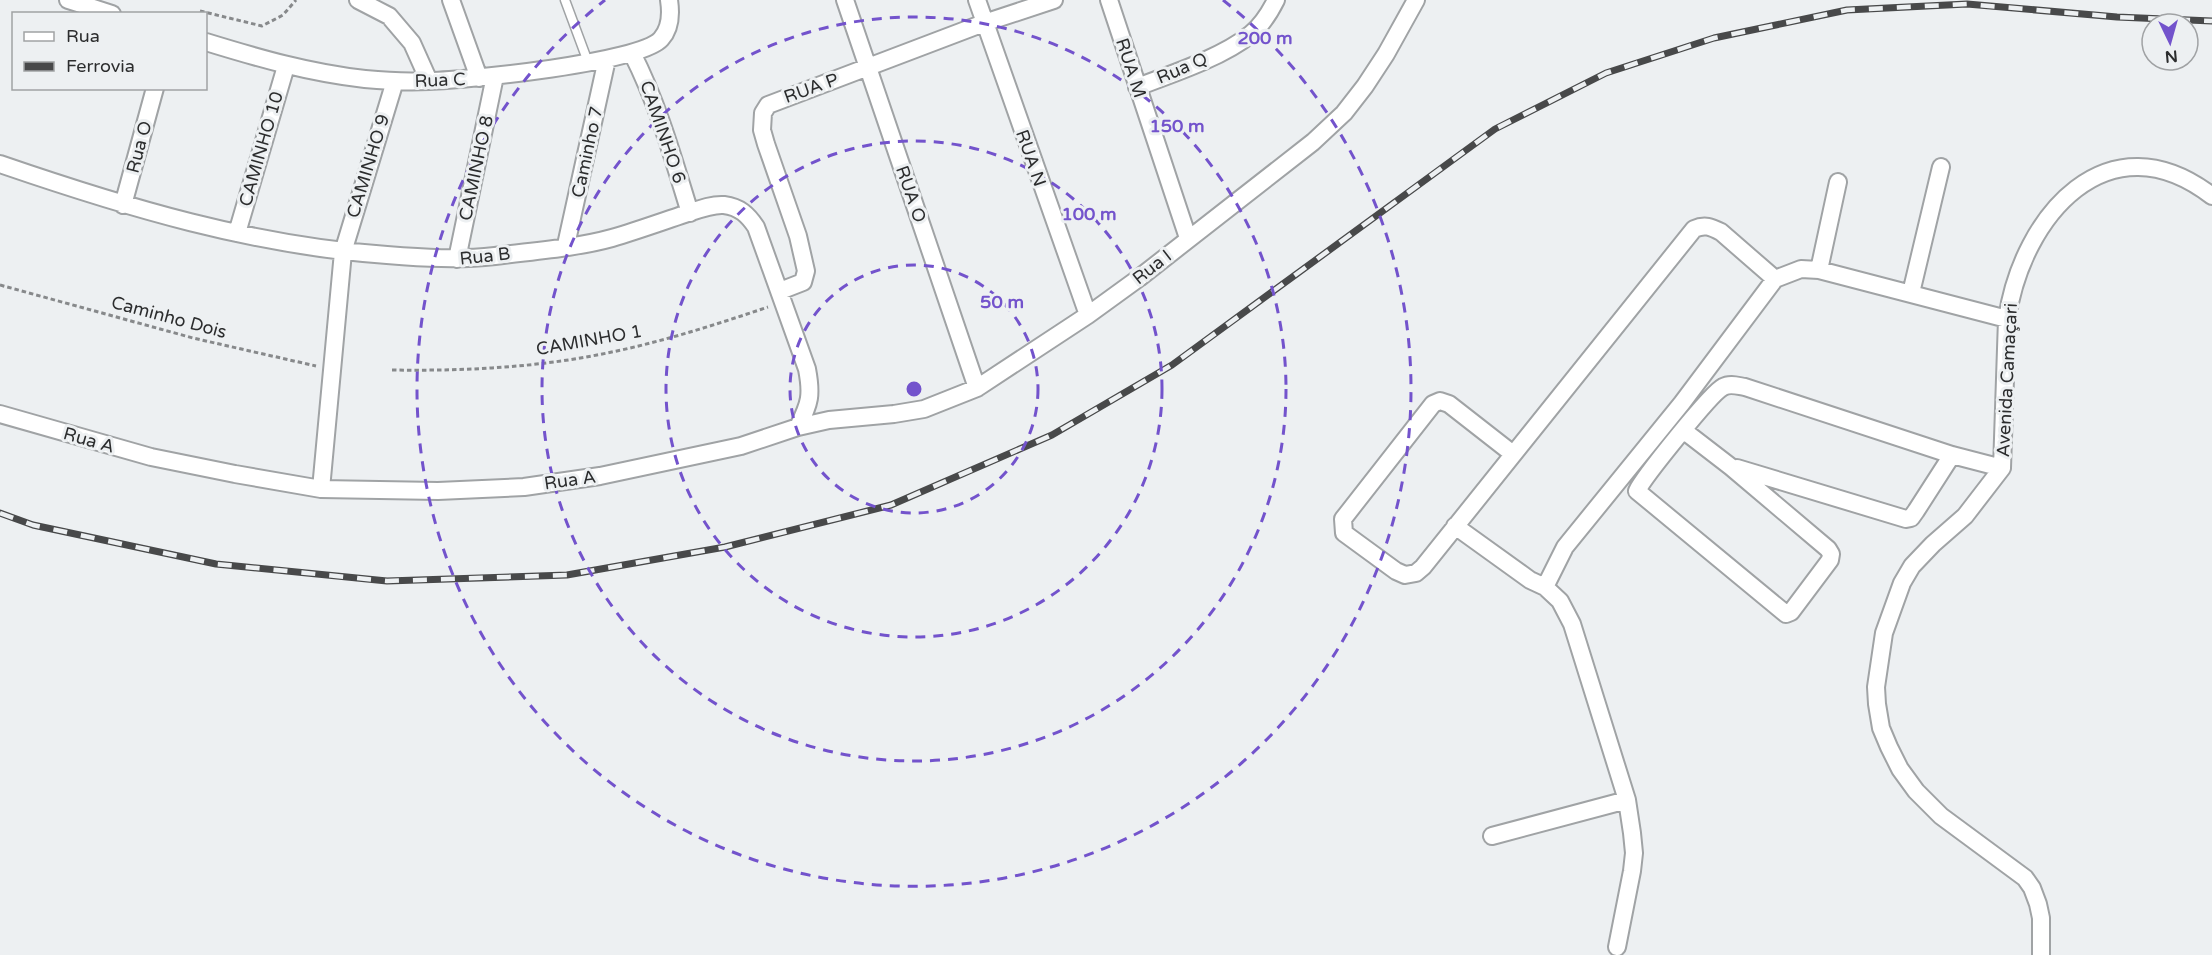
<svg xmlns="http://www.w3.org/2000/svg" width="2212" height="955" font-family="'Varela Round',sans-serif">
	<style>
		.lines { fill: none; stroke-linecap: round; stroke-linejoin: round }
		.lane-casing { stroke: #a0a3a5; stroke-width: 11 }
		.street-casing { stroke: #a0a3a5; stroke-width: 20 }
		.path { stroke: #87898b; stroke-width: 3; stroke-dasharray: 4.5 3; stroke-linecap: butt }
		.lane { stroke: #fff; stroke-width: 8 }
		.street { stroke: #fff; stroke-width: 16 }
		.rail-casing { stroke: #48494a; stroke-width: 7 }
		.rail { stroke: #edf0f2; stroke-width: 4.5; stroke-dasharray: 14; stroke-linecap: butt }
		.ring { fill: none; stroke: #7353cc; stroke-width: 3; stroke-dasharray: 10 8 }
		.labels { text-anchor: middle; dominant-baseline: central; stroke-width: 6; stroke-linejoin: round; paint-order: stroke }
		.street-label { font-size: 18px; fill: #2c2d2e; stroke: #edf0f2 }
		.centre { fill: #7353cc; stroke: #edf0f2; stroke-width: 3 }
		.ring-label { font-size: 18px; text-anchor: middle; font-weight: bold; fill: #7353cc; stroke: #edf0f2; stroke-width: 6; stroke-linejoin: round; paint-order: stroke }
	</style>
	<rect width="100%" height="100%" fill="#edf0f2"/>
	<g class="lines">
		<g class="lane-casing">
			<path id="lane" d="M565 0 588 62"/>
		</g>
		<g class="street-casing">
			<path id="street" d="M68 0 112 14
				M358 0 389 16 412 43 429 81
				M451 0 479 78
				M845 0 977 388
				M977 0 1088 315
				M1109 0 1188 238
				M206 42C258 58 310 73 365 79 386 81 408 82 429 81 467 80 640 63 661 39 671 28 671 13 669 0
				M632 53C658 104 673 158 690 213
				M1137 87C1172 74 1223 57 1251 34 1262 25 1270 12 1276 0
				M0 164C125 207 254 246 387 255 424 258 459 260 495 256 533 251 576 248 612 238 636 231 661 222 685 214 697 210 712 204 724 205 740 207 748 215 756 227L807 369C812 395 810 403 798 427
				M123 205 155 88
				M237 233 286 66
				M566 245 607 59
				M457 259 495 76
				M1819 270 1838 182
				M780 291 803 282 806 271 798 236 766 144 762 130 763 113 768 105 984 23 1054 0
				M1911 293 1941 167
				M0 414 151 457 235 474 321 489 438 491 524 487 600 476 741 446 798 427 829 420 894 414 924 409 977 388 1088 315 1139 278 1313 142 1344 113 1365 86 1386 54 1416 0
				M1683 430 1731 467 1828 549 1831 554 1830 560 1791 612 1786 614 1637 491C1643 478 1711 393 1723 387 1730 383 1738 386 1745 387L1952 455 2002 468
				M1513 454 1449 404 1440 401 1433 404 1343 519 1344 533 1396 571 1405 575 1416 573 1423 567 1694 229C1705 224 1711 227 1721 232L1775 279
				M1737 468 1906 519 1911 518 1916 511 1952 455
				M321 489 343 252 395 81
				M1455 526 1530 580 1545 587
				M1492 836 1627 800
				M1617 947 1632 871 1634 853 1632 833 1627 800 1572 624 1560 601 1545 587 1565 547 1682 403 1775 279 1801 269 1819 270 2007 319
				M2041 955V918L2038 904 2032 888 2025 878 1941 816 1916 791 1900 769 1889 747 1881 728 1877 704 1876 687 1884 633 1902 583 1912 566 1933 544 1965 516 2002 468 2007 319C2022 216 2108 116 2212 196"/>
		</g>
		<path class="path" d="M200 11 262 26 283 15 296 0
			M0 285 193 338 316 366
			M392 370C460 371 530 368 597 355 655 344 712 326 768 307"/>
		<use href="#lane" class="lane"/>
		<use href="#street" class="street"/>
		<g class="rail-casing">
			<path id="rail" d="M0 513 33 525 216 564 387 581 567 575 725 547 891 505 1052 435 1172 365 1495 129 1606 73 1714 38 1847 10 1967 4 2117 17 2212 21"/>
		</g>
		<use href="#rail" class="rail"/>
	</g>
	<g class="ring">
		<circle cx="914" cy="389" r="124"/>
		<circle cx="914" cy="389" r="248"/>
		<circle cx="914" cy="389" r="372"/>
		<path d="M1223 0A497 497 0 1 1 605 0"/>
	</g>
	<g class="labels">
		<g class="street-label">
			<text transform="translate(1131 68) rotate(72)">RUA M</text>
			<text transform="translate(1182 68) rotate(-23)">Rua Q</text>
			<text transform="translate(440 80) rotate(-2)">Rua C</text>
			<text transform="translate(811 88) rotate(-20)">RUA P</text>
			<text transform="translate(663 132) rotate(71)">CAMINHO 6</text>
			<text transform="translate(139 147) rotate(-75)">Rua O</text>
			<text transform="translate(261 149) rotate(-74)">CAMINHO 10</text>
			<text transform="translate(587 152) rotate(-78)">Caminho 7</text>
			<text transform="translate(1031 158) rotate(71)">RUA N</text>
			<text transform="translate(368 166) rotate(-73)">CAMINHO 9</text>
			<text transform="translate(476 168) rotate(-78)">CAMINHO 8</text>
			<text transform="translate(911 194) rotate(71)">RUA O</text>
			<text transform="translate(485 256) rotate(-6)">Rua B</text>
			<text transform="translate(1152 267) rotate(-38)">Rua I</text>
			<text transform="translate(169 317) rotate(15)">Caminho Dois</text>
			<text transform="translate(589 340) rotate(-10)">CAMINHO 1</text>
			<text transform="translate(2007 380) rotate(-87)">Avenida Camaçari</text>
			<text transform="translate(89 440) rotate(16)">Rua A</text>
			<text transform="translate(570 480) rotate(-8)">Rua A</text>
		</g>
	</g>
	<circle cx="914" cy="389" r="9" class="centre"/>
	<g class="ring-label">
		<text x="1265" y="44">200 m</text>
		<text x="1177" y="132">150 m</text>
		<text x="1089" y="220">100 m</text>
		<text x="1002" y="308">50 m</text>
	</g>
	<rect x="12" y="12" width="195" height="78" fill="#edf0f2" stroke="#a0a2a4" stroke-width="1.5"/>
	<rect x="24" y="32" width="30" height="9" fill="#ffffff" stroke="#a0a2a4" stroke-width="1.5"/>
	<text x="66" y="42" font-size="18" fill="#2c2d2e">Rua</text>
	<rect x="24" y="62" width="30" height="9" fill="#48494a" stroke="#a0a2a4" stroke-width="1.5"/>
	<text x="66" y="72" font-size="18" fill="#2c2d2e">Ferrovia</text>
	<g transform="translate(2170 42) rotate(175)"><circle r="28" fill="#edf0f2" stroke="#a0a2a4" stroke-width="1.5"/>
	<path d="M0-4.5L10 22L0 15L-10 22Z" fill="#7353cc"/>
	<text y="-9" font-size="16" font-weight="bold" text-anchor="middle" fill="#2c2d2e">N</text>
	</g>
</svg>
